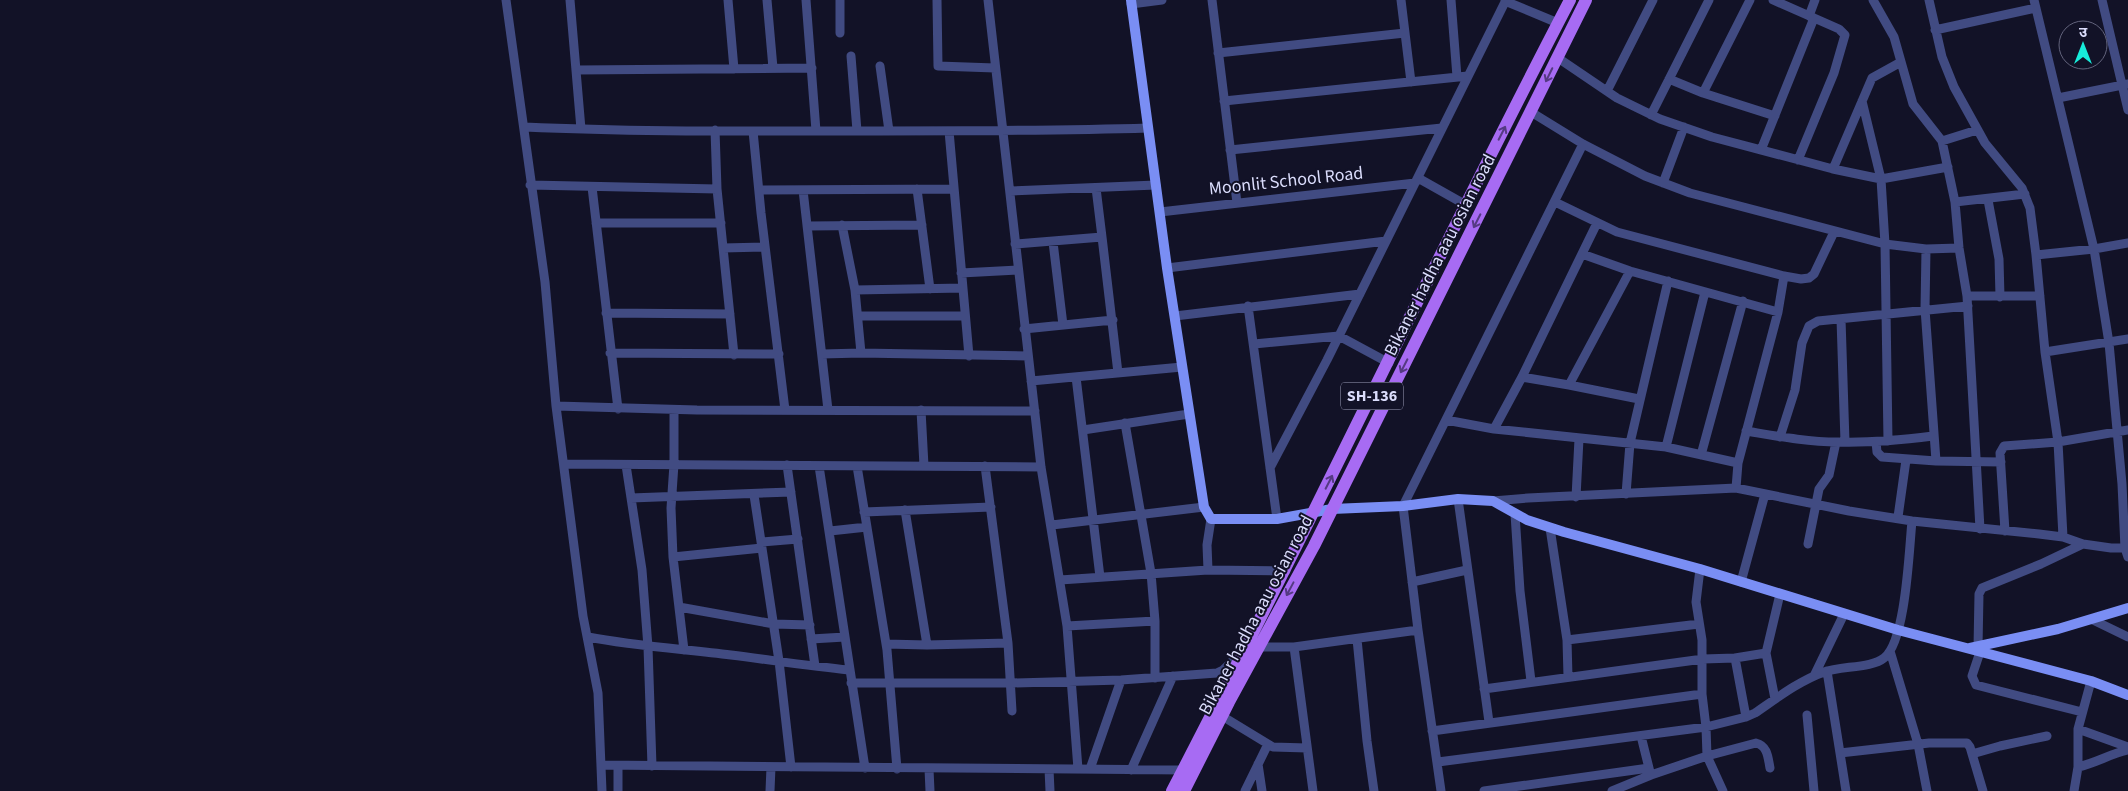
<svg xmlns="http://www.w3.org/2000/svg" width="2128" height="791" font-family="'Source Sans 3','Noto Sans Devanagari',sans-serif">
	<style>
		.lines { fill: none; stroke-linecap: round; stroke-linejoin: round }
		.street { stroke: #414b82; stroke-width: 9 }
		.secondary { stroke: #7a8ef4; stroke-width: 10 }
		.primary { stroke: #a76bf3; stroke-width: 12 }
		.oneway { stroke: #553a83 }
		.labels { text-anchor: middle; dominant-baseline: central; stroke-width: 4; stroke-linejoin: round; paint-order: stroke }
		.shield { fill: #121227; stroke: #9fa0bc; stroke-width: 1 }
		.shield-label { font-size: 16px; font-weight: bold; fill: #dbddfc }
		.street-label { font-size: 18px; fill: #dbddfc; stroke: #121227 }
	</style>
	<rect width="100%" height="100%" fill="#121227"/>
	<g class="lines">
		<path class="street" d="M506 0 545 282 556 406 583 616 598 693 602 791
			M570 0 581 129
			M728 0 734 69
			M767 0 773 68
			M806 0 816 131
			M840 0V33
			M937 0 938 66 995 68
			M988 0 1041 467 1067 626 1078 769
			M1212 0 1237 203
			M1401 0 1411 82
			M1451 0 1457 77
			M1773 0 1839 29 1845 35 1834 73 1798 160
			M1873 0 1894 37 1913 104 1942 141 1955 202 1959 248 1967 296 1980 529
			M1929 0 1942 57 1954 87 1985 143 2022 188 2030 208 2036 255 2045 352 2058 442 2063 537
			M2034 0 2094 249 2109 343 2122 484 2125 548 2128 557
			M2102 0 2128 110
			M1505 1 1558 23
			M1131 4 1162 0
			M1809 16 1815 0
			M1935 30 2036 8
			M1218 53 1405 33
			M851 56 857 131
			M1558 58 1617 98 1660 119 1712 137 1833 169 1881 179 1948 167
			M880 66 889 131
			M577 70 812 68
			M1669 79 1703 93 1775 116
			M1607 91 1653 0
			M1703 93 1750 0
			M2058 98 2128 84
			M1224 101 1468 76
			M1862 101 1881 179 1885 244 1888 441
			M1531 112 1583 144 1645 176 1690 193 1885 244 1926 249 1959 248
			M1651 115 1709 0
			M525 127C635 132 746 131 857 131 954 131 1051 131 1148 128
			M715 130 717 189 734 355
			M753 131 761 213 785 410
			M949 131 969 356
			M1942 141 1977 130
			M1230 150 1442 128
			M1761 150 1814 18
			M1833 169 1872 78 1901 62
			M1418 178 1466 205
			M1663 183 1684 127
			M530 185 717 189
			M592 187 618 409
			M1096 188 1102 237
			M917 189 930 289
			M759 190 954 189
			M803 190 828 410
			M1010 191 1156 185
			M1988 200 1999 259 2000 297
			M1555 202 1617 232 1784 276 1801 279 1809 278 1814 274 1834 232
			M1955 202 2025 194
			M1160 212 1415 183
			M596 223H721
			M842 225 855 290 861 353
			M807 226 922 225
			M1053 242 1063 325
			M1015 244 1102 237 1118 373
			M723 248 765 247
			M1926 249 1925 309 1936 461
			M1582 254 1630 271 1778 312
			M2036 255 2094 249 2128 243
			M1167 268 1386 241
			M961 273 1018 270
			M855 290 963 288
			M1967 296H2040
			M1248 306 1277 519
			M606 313 730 314
			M858 316H965
			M1175 316 1360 294
			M1841 319 1845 442
			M1024 329 1113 320
			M1254 344 1339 336 1389 363
			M2045 352 2128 339
			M610 353 779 354
			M822 354 861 353 1028 356
			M1076 377 1100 577
			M1522 377 1569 385 1639 399
			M1031 381 1182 367
			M1569 385 1630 271
			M556 406 697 410 1035 411
			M674 410V464L671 508 673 557 684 650
			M921 410 924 466
			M1446 420 1494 429 1666 447 1738 463
			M1125 423 1151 573 1155 621V678
			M1494 429 1522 377 1597 223
			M1083 430 1189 414
			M1746 431C1776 436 1807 442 1838 442 1870 443 1901 440 1933 436
			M1780 437 1795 390 1802 343 1809 326 1818 321 1968 306
			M1876 442 1877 452 1882 457 1936 461 2001 462
			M1666 447 1705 292
			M1701 455 1743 301
			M564 464 1041 467
			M626 465 642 570 648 647 652 766
			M787 465 815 666
			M819 466 865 768
			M857 466 887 650 897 769
			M985 466 1008 643 1012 711
			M1270 468 1327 360 1506 0
			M1736 488 1738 463 1778 312 1784 276
			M1626 494 1630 443 1668 281
			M754 495 779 661 791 767
			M1576 497 1579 439
			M631 498 791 492
			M1458 499 1489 722
			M1493 501 1528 498 1736 488 1849 511 1912 521 2039 534 2063 537 2083 544 2111 548H2128
			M905 510 927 645
			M864 512 991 507
			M1515 514 1520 591 1531 681
			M1898 517 1906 460
			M1052 525 1204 507
			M1550 528 1567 640 1568 677
			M830 531 867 527
			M2005 531 2000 453 2004 446 2058 442 2128 430
			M761 542 798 539
			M1808 544 1819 489 1829 475 1836 442
			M673 557 762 548
			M1700 569 1696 602 1702 640V694L1706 727 1707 756 1723 791
			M1208 570 1207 545 1211 519
			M1060 580 1208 570 1286 571
			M1412 582 1467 570
			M1741 582 1765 494
			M679 607 774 624 810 625
			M2093 620 2128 637
			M1067 626 1155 621
			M588 637C635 646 683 649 731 655 771 660 809 666 849 670
			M811 639 845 637
			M1357 639 1367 741 1374 791
			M1567 640 1699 624
			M886 644 927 645 1008 643
			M1259 647H1294L1418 630
			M1294 647 1313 791
			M1978 647 1979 594 1982 588 2041 564 2083 544
			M1890 651 1918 744 1927 791
			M1980 652 1972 676 1976 685 2082 712
			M1735 658 1746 717
			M1827 671 1846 791
			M1814 676 1844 614
			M851 683H1012L1121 680 1217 673 1223 670 1242 652
			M1484 689 1703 659 1735 658 1766 653
			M1775 699 1766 653 1780 594
			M1807 715 1814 791
			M1222 716 1273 747 1307 748
			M2078 729 2128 747
			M1432 731 1702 694
			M1641 736 1650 772
			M1840 753 1929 743H1967L1970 747 1983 791
			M1972 754 2000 746 2047 736
			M1438 762 1706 727 1746 717 1755 713C1777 698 1799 681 1824 672 1841 666 1872 668 1884 658 1906 641 1909 550 1912 521
			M1258 764 1262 791
			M601 765 1186 770
			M2078 767C2096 763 2110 754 2128 750
			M929 769 930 791
			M1049 769 1050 791
			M1090 769 1121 680
			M1131 770 1173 676
			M618 791V766
			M770 791 771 767
			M1245 791 1268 744
			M1441 791 1418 630 1403 506 1583 144
			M1484 791 1649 768
			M1612 791 1651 775 1707 756 1756 743C1768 746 1768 758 1770 768
			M2074 791 2078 767V729L2091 681"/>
		<path class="secondary" d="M1131 0 1167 268 1204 507 1211 519H1277L1332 509 1403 506 1458 499 1493 501 1527 520 1564 532 1700 569 1898 630 2091 681 2128 695
			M1970 648 2058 629 2128 608"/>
		<path class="primary" d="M1172 791C1309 529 1433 262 1570 0
			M1184 791 1229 702 1314 546 1586 0"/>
	</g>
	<defs><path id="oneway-shaft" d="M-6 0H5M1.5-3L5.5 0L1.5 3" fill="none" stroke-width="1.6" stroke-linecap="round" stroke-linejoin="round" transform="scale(1.25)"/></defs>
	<g class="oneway">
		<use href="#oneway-shaft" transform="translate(1549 75) rotate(116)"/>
		<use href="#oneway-shaft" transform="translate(1502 133) rotate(-63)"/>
		<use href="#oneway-shaft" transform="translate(1477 221) rotate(117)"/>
		<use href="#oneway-shaft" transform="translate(1404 366) rotate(117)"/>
		<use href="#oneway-shaft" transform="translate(1329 482) rotate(-63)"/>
		<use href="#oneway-shaft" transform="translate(1290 589) rotate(118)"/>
	</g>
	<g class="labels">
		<rect class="shield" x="1341" y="382.5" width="62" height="27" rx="4"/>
		<g class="shield-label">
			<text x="1372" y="396">SH-136</text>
		</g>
		<g class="street-label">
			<text transform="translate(1286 181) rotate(-6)">Moonlit School Road</text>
			<text transform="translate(1440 255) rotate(-63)">Bikaner hadha aau osian road</text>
			<text transform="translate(1256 615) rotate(-62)">Bikaner hadha aau osian road</text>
		</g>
	</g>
	<g transform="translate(2083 45)"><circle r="24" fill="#121227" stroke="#62637c"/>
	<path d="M0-4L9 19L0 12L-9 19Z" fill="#17ecda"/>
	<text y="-8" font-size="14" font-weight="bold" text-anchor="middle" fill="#dbddfc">उ</text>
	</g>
</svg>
